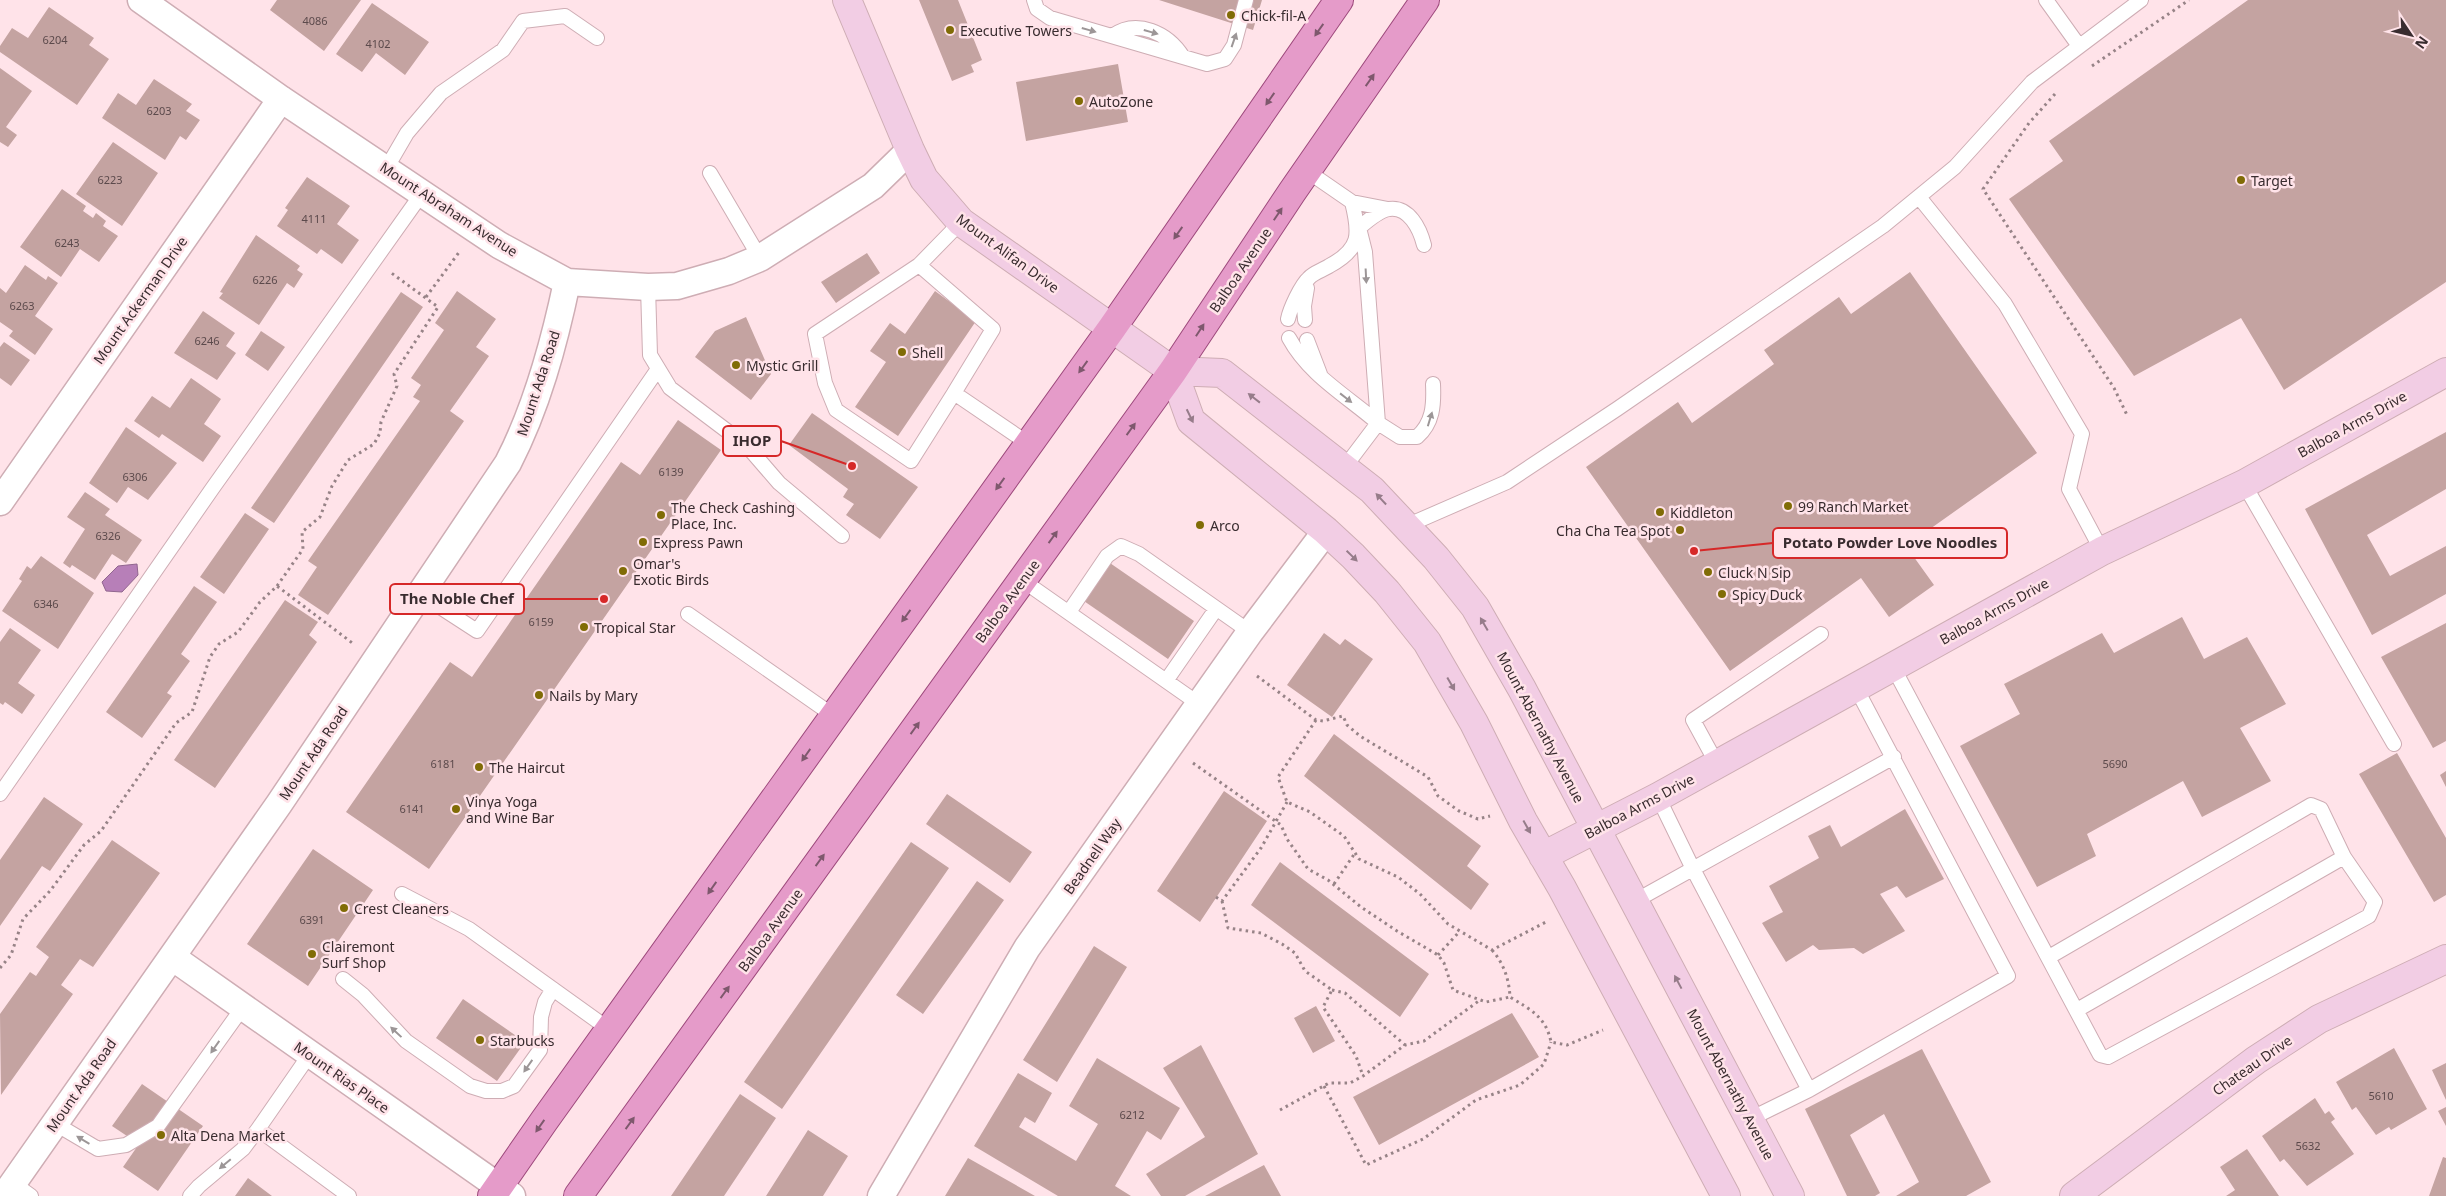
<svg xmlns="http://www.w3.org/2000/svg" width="2446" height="1196" font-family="'Noto Sans',sans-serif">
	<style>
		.water { fill: #b77fb8; stroke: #91668f }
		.building { fill: #c4a3a1 }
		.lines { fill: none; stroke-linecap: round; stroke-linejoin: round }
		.lane-casing { stroke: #ceadb4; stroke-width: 16 }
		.street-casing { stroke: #ceadb4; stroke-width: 29 }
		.secondary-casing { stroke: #ceadb4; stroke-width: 30 }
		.primary-casing { stroke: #9d497c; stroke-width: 30 }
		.path { stroke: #978387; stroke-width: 3; stroke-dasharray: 2.5 4; stroke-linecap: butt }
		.lane { stroke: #fff; stroke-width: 14 }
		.street { stroke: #fff; stroke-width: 26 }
		.secondary { stroke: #f2cde4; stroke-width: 28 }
		.primary { stroke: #e59bc9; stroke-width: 28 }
		.oneway { fill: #9c9697 }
		.oneway2 { fill: #7e586d }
		.oneway3 { fill: #967c8a }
		.poi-dot { fill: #806c06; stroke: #ffe3e9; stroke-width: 2 }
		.labels { text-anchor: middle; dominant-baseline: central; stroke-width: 5; stroke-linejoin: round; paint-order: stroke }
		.number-label { font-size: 11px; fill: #5c4a4c }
		.poi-label { font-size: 14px; fill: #392c2f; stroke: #ffe3e9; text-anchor: start }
		.street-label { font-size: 14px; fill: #392c2f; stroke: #ffe3e9 }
		.leader { fill: none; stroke: #d62828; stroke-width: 2 }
		.callout-dot { fill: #d62828; stroke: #ffe3e9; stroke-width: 2 }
		.callout { fill: #ffe3e9; stroke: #d62828; stroke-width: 2 }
		.callout-label { font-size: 15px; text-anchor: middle; font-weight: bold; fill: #392c2f }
	</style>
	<rect width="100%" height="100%" fill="#ffe3e9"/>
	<path class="water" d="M137 564 138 575 122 592 106 591 102 582 118 566Z"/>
	<path class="building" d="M277 0H361L324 51 270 10Z
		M919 0H958L982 60 971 65 974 72 952 81Z
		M1159 0H1262L1253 30Z
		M2248 0H2446V282L2284 390 2241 318 2134 376 2009 199 2063 161 2049 141Z
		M372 3 429 42 405 75 376 53 362 72 336 54Z
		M49 7 94 38 89 45 109 59 77 105 0 52V46L12 28 28 38Z
		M1118 64 1128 122 1026 141 1016 82Z
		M0 68 32 91 6 127 17 135 8 147 0 142Z
		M154 79 192 104 186 111 200 120 186 140 180 136 165 160 102 118 118 93 136 105Z
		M113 142 158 173 122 226 76 194Z
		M307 177 350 206 337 224 359 240 342 264 321 249 317 254 277 226 288 210 285 208Z
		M62 189 86 206 83 211 93 218 96 213 106 221 103 226 118 236 99 262 80 249 61 277 20 247Z
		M256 235 300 266 297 270 303 274 294 288 287 283 259 325 219 298 223 293 220 292Z
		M867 253 880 273 836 303 821 282Z
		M25 265 46 280 48 276 58 283 35 316 53 329 35 355 9 336 13 331 0 322V288L6 293Z
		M1910 272 2037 453 1906 546 1934 585 1889 617 1861 578 1730 671 1586 467 1678 402 1692 423 1774 364 1764 350 1839 297 1851 314Z
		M457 291 496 319 476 347 489 356 450 411 464 421 328 615 298 595 317 567 308 561 420 401 413 397 421 385 411 378 444 330 435 323Z
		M935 291 976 321 898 436 855 407 886 362 870 351 890 323 905 334Z
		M401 292 423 307 274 523 251 508Z
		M203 311 235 333 226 346 236 353 217 380 174 353Z
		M746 317 771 374 751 400 695 357 715 331Z
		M261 331 285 347 268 371 245 355Z
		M4 342 30 360 11 386 0 378V347Z
		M191 378 221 399 204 424 221 436 203 462 162 434 159 438 134 421 152 396 170 408Z
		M812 413 918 487 880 539 846 515 854 504 843 497 848 489 789 445Z
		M678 420 721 450 429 869 346 812 450 662 472 677 621 462 640 475Z
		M126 427 177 463 148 500 128 487 117 503 89 483Z
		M2446 432V489L2367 535 2390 576 2446 546V594L2372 635 2305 509Z
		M85 492 110 509 105 515 142 540 126 563 112 554 95 580 72 565 70 568 63 563 85 529 67 517Z
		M245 513 269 529 224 594 200 577Z
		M41 556 94 593 58 649 2 611 22 581 19 579 27 566 31 569Z
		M1107 561 1194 621 1168 659 1081 599Z
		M194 586 217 602 181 654 190 661 167 693 172 696 142 738 106 712Z
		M285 600 318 622 309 635 317 642 215 788 174 760Z
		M2182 617 2204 659 2247 637 2286 704 2240 728 2271 781 2202 817 2183 781 2087 834 2096 856 2037 887 1960 746 2020 714 2004 684 2102 633 2114 653Z
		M2446 623V741L2433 748 2381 657Z
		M10 628 41 650 18 683 35 695 22 714 5 702 3 705 0 703V642Z
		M1324 633 1340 645 1345 639 1373 659 1332 717 1287 685Z
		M1334 734 1481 846 1467 866 1489 884 1471 910 1304 776Z
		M2397 753 2446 838V895L2434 902 2359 774Z
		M2446 771V787L2440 775Z
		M1224 791 1267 821 1200 922 1157 891Z
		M947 794 1032 852 1010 883 926 824Z
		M44 797 83 824 50 871 42 866 0 926V860Z
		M1905 809 1944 879 1906 898 1897 886 1880 894 1905 931 1863 954 1854 948 1819 950 1813 945 1786 962 1762 923 1783 912 1769 886 1819 858 1808 836 1830 825 1841 847Z
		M112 840 160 873 93 967 80 959 61 985 73 994 1 1095 0 1014 30 972 36 976 49 957 36 947Z
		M911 842 949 868 782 1109 744 1082Z
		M313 849 373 890 308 986 247 944Z
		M1280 862 1429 974 1400 1017 1251 905Z
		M977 881 1004 900 923 1014 896 995Z
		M1094 946 1127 967 1057 1082 1023 1060Z
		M463 999 525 1042 497 1081 436 1038Z
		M1316 1006 1335 1041 1313 1053 1294 1018Z
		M1512 1013 1539 1057 1379 1145 1353 1097Z
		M1201 1045 1258 1154 1185 1196H1161L1146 1174 1205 1137 1163 1068Z
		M2394 1048 2427 1109 2391 1130 2389 1127 2376 1135 2356 1107 2352 1110 2336 1082Z
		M1922 1049 1991 1182 1966 1196H1896L1919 1182 1884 1114 1850 1135 1880 1193 1875 1196H1847L1805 1109Z
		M1097 1058 1180 1108 1161 1140 1147 1131 1115 1186 1131 1196H1058L974 1146 1018 1073 1052 1093 1035 1123 1025 1117 1019 1127 1076 1161 1098 1124 1069 1106Z
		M2446 1063V1100L2432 1070Z
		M142 1084 203 1126 158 1191 123 1167 139 1144 112 1126Z
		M740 1094 776 1118 724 1196H671Z
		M2315 1098 2325 1114 2329 1111 2335 1119 2331 1122 2354 1154 2307 1186 2284 1159 2280 1162 2262 1136Z
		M2446 1107V1126L2438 1111Z
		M808 1130 848 1156 823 1196H766Z
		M2247 1149 2279 1196H2226L2235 1190 2220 1167Z
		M2443 1157 2446 1158V1196H2429Z
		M968 1158 1035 1196H945Z
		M1264 1165 1281 1196H1205Z
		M248 1178 272 1196H235Z"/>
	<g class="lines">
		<g class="lane-casing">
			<path id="lane" d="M1034 0 1037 9 1050 18 1207 64 1225 59 1234 45 1246 0
				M2046 0 2079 46
				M1112 36C1137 18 1168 33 1183 57
				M386 169 407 133 441 93 503 50 523 21 565 16 597 38
				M1307 171 1352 202 1388 209
				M710 173 760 258
				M1919 197 2005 304 2082 434 2069 489 2102 551
				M1424 245C1420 229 1409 206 1389 209 1378 211 1367 221 1359 228L1365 252 1378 423 1400 437H1417C1433 423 1434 405 1433 384
				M919 265 961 222
				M648 287 650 355 670 388 747 446 779 483 842 536
				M1288 319C1290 309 1301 285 1309 278 1313 273 1323 270 1329 266 1361 249 1360 234 1352 202
				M1305 320 1304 306 1307 288
				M1289 338C1309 375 1347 396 1378 423L1344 468
				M1307 340 1320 374
				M954 393 911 461 836 410 825 383 815 334 919 265 993 329 954 393 1029 444
				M2244 484 2394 744
				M1406 526 1507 482 1617 409 1883 226 1955 167 2032 82 2141 0
				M1022 580 1199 704
				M420 594 477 631 658 369
				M1069 612 1107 556 1121 546 1139 554 1250 632
				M688 614 834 716
				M1893 667 2100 1055 2108 1057 2369 916 2375 902 2344 857 2321 809 2311 805 2049 957
				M1166 681 1216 609
				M1717 764 1693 720 1821 634
				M0 794 212 489 423 192
				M1658 797 1693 869 1809 1090
				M402 894 469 929 610 1030
				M1635 901 1894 757
				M343 979 363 995 406 1041 470 1086 486 1091H502L514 1086 540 1050 541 1017 545 1002 553 989
				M2077 1010 2344 857
				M310 1054 258 1129 349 1196
				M1750 1119 1809 1090 2008 976 1856 688
				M54 1123 98 1149 126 1145 158 1126 243 1007
				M13 1183 31 1196
				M190 1196 199 1186 243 1149 258 1129"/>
		</g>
		<g class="street-casing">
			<path id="street" d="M141 0 281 99 499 245 567 282 648 287 677 286 729 271 760 258 873 186 910 150
				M0 502 281 99
				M172 957 512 1196
				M4 1196 279 804 508 463C537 407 554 344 567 282
				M881 1196 1027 948 1250 632 1326 531"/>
		</g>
		<g class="secondary-casing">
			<path id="secondary" d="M847 0 910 150 924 179 961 222 1173 371 1222 373 1372 490 1436 558 1475 607 1522 689 1790 1196
				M1173 371 1191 421 1326 531 1353 556 1387 592 1427 642 1474 723 1523 821 1562 888 1726 1196
				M1543 856 1658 797 2102 551 2244 484 2446 372
				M2074 1196 2256 1060 2319 1019 2446 959"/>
		</g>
		<g class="primary-casing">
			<path id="primary" d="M492 1196 544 1121 1112 328 1339 0
				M578 1196 1173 371 1292 192 1425 0"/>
		</g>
		<path class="path" d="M2092 66 2189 0
			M2055 94 2029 123 1983 189 2114 388 2128 417
			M426 297 460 251
			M277 586 303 549 302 532 320 517 332 486 348 460 374 444 380 433 381 422 397 386 394 374 438 307 390 272
			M1257 676 1316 720 1323 721 1343 716 1347 725 1360 736 1428 777 1438 796 1459 811 1478 819 1490 816
			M1316 720 1278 777 1287 802 1310 812 1344 836 1359 859 1398 877 1420 894 1448 924 1492 950 1546 922
			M1193 763 1281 825 1287 839 1308 869 1328 880 1361 907 1397 931 1438 955 1444 963 1453 990 1486 1002 1510 997
			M1334 884 1355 853
			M1216 897 1222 901 1261 848 1287 802
			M1222 901 1228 928 1261 933 1282 944 1295 953 1305 971 1332 990 1323 1007 1356 1056 1363 1076
			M1492 950C1504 964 1509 979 1510 997 1531 1010 1546 1017 1551 1042L1567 1045 1603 1030
			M1438 955 1460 931
			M0 968 11 955 23 919 50 891 84 845 101 831 176 723 192 712 210 657 219 644 238 632 260 602 277 586 355 645
			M1332 990 1345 993 1405 1045
			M1324 1086 1366 1165 1423 1139 1476 1100 1520 1085 1544 1064 1551 1042
			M1280 1110 1329 1083H1350L1363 1076 1405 1045 1424 1041 1480 1000"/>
		<use href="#lane" class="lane"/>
		<use href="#street" class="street"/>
		<use href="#secondary" class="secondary"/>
		<use href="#primary" class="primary"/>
	</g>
	<defs><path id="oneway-solid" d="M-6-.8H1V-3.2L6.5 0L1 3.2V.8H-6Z" transform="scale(1.25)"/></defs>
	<g class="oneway">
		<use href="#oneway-solid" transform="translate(1089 30) rotate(16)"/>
		<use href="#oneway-solid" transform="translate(1151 32) rotate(16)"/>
		<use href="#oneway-solid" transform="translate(1234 40) rotate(-71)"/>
		<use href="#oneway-solid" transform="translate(1366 276) rotate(87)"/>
		<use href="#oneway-solid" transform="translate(1346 398) rotate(38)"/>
		<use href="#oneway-solid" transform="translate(1430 419) rotate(-73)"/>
		<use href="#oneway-solid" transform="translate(396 1032) rotate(-137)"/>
		<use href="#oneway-solid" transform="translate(215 1047) rotate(125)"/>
		<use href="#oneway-solid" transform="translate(528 1066) rotate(125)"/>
		<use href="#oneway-solid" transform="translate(83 1140) rotate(-149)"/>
		<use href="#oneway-solid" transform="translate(225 1164) rotate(140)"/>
	</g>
	<g class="oneway2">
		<use href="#oneway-solid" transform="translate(1319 30) rotate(125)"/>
		<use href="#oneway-solid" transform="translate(1370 80) rotate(-55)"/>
		<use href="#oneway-solid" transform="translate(1270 99) rotate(125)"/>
		<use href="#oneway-solid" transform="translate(1278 214) rotate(-56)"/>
		<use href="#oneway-solid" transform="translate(1178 233) rotate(125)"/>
		<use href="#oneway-solid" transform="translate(1200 330) rotate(-57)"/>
		<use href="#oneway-solid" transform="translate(1083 367) rotate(126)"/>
		<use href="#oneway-solid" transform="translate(1131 429) rotate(-54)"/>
		<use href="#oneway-solid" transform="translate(1000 484) rotate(126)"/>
		<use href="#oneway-solid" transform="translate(1053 537) rotate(-54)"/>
		<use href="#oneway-solid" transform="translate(906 616) rotate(126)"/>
		<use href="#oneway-solid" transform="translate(915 728) rotate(-54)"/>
		<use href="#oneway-solid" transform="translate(806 755) rotate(125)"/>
		<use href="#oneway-solid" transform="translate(820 860) rotate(-54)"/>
		<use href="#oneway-solid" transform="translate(712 888) rotate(125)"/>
		<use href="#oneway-solid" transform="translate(725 992) rotate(-54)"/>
		<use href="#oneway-solid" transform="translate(630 1123) rotate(-54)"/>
		<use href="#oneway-solid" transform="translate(540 1126) rotate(125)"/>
	</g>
	<g class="oneway3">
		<use href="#oneway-solid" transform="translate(1254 398) rotate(-142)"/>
		<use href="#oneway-solid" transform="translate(1190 416) rotate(64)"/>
		<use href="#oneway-solid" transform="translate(1381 499) rotate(-133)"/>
		<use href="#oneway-solid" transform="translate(1352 556) rotate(44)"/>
		<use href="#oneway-solid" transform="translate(1484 624) rotate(-120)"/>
		<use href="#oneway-solid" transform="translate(1451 684) rotate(60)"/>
		<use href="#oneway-solid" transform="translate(1527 827) rotate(61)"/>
		<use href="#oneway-solid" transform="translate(1678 982) rotate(-118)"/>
	</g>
	<g class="poi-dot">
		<circle cx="1231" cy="15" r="5"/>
		<circle cx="950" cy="30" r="5"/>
		<circle cx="1079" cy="101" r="5"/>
		<circle cx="2241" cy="180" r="5"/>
		<circle cx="902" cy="352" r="5"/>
		<circle cx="736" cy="365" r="5"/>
		<circle cx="1788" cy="506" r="5"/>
		<circle cx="1660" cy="512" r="5"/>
		<circle cx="661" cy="515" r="5"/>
		<circle cx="1200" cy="525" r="5"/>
		<circle cx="1680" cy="530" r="5"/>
		<circle cx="643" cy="542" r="5"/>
		<circle cx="623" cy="571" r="5"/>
		<circle cx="1708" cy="572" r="5"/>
		<circle cx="1722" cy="594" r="5"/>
		<circle cx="584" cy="627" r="5"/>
		<circle cx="539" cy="695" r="5"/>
		<circle cx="479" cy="767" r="5"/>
		<circle cx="456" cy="809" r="5"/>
		<circle cx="344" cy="908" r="5"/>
		<circle cx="312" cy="954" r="5"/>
		<circle cx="480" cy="1040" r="5"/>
		<circle cx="161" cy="1135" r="5"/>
	</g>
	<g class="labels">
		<g class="number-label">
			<text x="315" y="20">4086</text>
			<text x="55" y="39">6204</text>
			<text x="378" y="43">4102</text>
			<text x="159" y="110">6203</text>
			<text x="110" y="179">6223</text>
			<text x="314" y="218">4111</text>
			<text x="67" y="242">6243</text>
			<text x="265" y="279">6226</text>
			<text x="22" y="305">6263</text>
			<text x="207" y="340">6246</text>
			<text x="671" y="471">6139</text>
			<text x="135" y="476">6306</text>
			<text x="108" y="535">6326</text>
			<text x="46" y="603">6346</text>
			<text x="541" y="621">6159</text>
			<text x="443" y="763">6181</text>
			<text x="2115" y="763">5690</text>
			<text x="412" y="808">6141</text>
			<text x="312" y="919">6391</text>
			<text x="2381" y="1095">5610</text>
			<text x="1132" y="1114">6212</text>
			<text x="2308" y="1145">5632</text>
		</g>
		<g class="poi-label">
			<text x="1241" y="15">Chick-fil-A</text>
			<text x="960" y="30">Executive Towers</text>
			<text x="1089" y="101">AutoZone</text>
			<text x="2251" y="180">Target</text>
			<text x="912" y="352">Shell</text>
			<text x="746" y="365">Mystic Grill</text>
			<text x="1798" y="506">99 Ranch Market</text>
			<text x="671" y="507">The Check Cashing<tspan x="671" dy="16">Place, Inc.</tspan></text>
			<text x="1670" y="512">Kiddleton</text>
			<text x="1210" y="525">Arco</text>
			<text x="1670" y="530" text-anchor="end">Cha Cha Tea Spot</text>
			<text x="653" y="542">Express Pawn</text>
			<text x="633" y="563">Omar's<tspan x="633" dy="16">Exotic Birds</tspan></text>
			<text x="1718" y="572">Cluck N Sip</text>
			<text x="1732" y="594">Spicy Duck</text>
			<text x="594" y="627">Tropical Star</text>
			<text x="549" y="695">Nails by Mary</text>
			<text x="489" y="767">The Haircut</text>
			<text x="466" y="801">Vinya Yoga<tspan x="466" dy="16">and Wine Bar</tspan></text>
			<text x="354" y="908">Crest Cleaners</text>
			<text x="322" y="946">Clairemont<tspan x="322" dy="16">Surf Shop</tspan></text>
			<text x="490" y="1040">Starbucks</text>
			<text x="171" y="1135">Alta Dena Market</text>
		</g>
		<g class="street-label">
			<text transform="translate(449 209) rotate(33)">Mount Abraham Avenue</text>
			<text transform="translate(1008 253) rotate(36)">Mount Alifan Drive</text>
			<text transform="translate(1240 270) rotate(-56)">Balboa Avenue</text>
			<text transform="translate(140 300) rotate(-55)">Mount Ackerman Drive</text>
			<text transform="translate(538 383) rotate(-72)">Mount Ada Road</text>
			<text transform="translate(2352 424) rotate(-29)">Balboa Arms Drive</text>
			<text transform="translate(1007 601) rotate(-54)">Balboa Avenue</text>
			<text transform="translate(1994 611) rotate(-29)">Balboa Arms Drive</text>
			<text transform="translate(1541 727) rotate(62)">Mount Abernathy Avenue</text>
			<text transform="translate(313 753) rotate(-56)">Mount Ada Road</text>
			<text transform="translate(1639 806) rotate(-28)">Balboa Arms Drive</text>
			<text transform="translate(1092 856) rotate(-55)">Beadnell Way</text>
			<text transform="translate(770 930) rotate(-54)">Balboa Avenue</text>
			<text transform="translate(2252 1065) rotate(-35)">Chateau Drive</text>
			<text transform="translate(342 1077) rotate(35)">Mount Rias Place</text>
			<text transform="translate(1731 1084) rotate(62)">Mount Abernathy Avenue</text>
			<text transform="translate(81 1085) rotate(-55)">Mount Ada Road</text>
		</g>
	</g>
	<path class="leader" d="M852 466L781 441M1694 551L1773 543M604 599L524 599"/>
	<g class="callout-dot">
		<circle cx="852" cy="466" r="5"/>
		<circle cx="1694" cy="551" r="5"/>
		<circle cx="604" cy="599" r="5"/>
	</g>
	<g class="callout">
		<rect x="723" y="426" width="58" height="30" rx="5"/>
		<rect x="1773" y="528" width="234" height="30" rx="5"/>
		<rect x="390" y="584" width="134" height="30" rx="5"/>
	</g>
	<g class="callout-label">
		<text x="752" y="446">IHOP</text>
		<text x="1890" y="548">Potato Powder Love Noodles</text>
		<text x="457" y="604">The Noble Chef</text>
	</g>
	<g transform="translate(2411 35) rotate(125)" stroke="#ffe3e9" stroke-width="4" paint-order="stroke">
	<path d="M0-4L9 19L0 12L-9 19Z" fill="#392c2f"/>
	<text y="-8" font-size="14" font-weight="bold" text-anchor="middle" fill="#392c2f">N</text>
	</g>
</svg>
